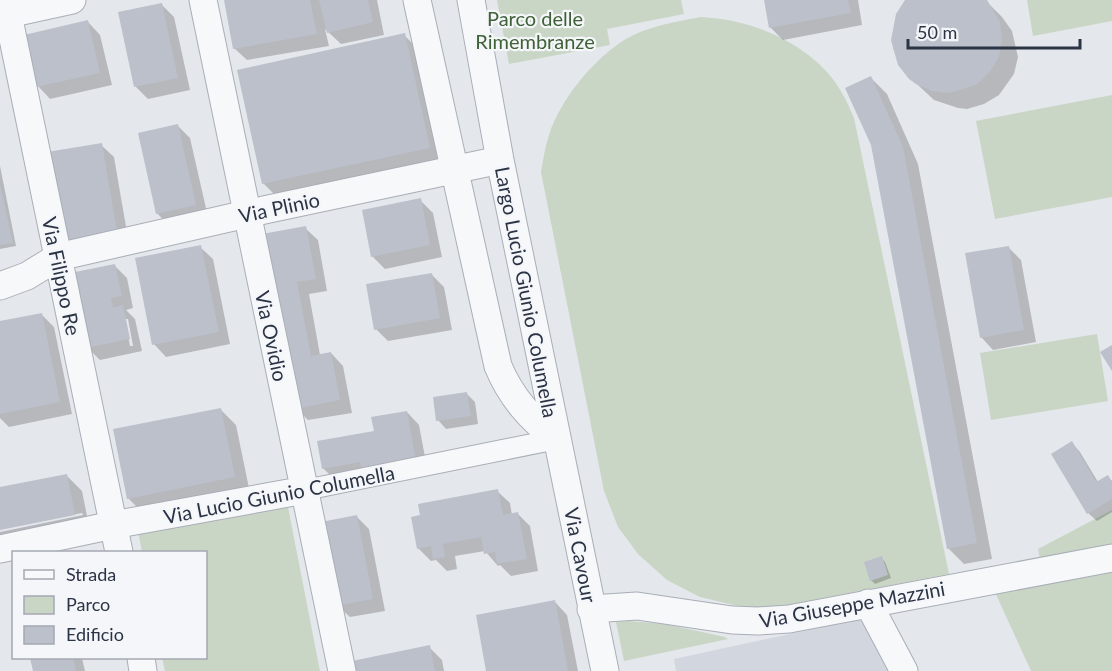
<svg xmlns="http://www.w3.org/2000/svg" width="1112" height="671" font-family="Lato,sans-serif">
	<style>
		.built { fill: #d2d6de }
		.green { fill: #c9d6c5 }
		.shadow { fill: #0003; fill-rule: evenodd }
		.building { fill: #bbc0ca }
		.lines { fill: none; stroke-linecap: round; stroke-linejoin: round }
		.pedestrian-casing { stroke: #a9aeb7; stroke-width: 22 }
		.minor-casing { stroke: #a9aeb7; stroke-width: 29 }
		.pedestrian { stroke: #f7f8fa; stroke-width: 20 }
		.minor { stroke: #f7f8fa; stroke-width: 27 }
		.labels { text-anchor: middle; dominant-baseline: central; stroke-width: 4.5; stroke-linejoin: round; paint-order: stroke }
		.park-label { font-size: 20px; fill: #3f6138; stroke: #f4f6f9 }
		.street-label { font-size: 20px; fill: #2b3445; stroke: #f4f6f9 }
	</style>
	<rect width="100%" height="100%" fill="#e4e7ec"/>
	<path class="built" d="M864 618 892 671H676L674 659Z"/>
	<path class="green" d="M497 0H681L684 14 607 29 610 45 509 64Z
		M1027 0H1112V21L1033 36Z
		M701 17C713 18 725 19 737 22 777 31 822 56 842 93 847 101 850 110 854 118L949 574 771 608 738 606 700 597 667 580 638 554 618 527 604 491 541 172C543 160 545 147 549 135 560 100 594 58 626 39 648 26 675 22 701 17Z
		M1112 95V197L995 219 976 121Z
		M1097 334 1108 401 991 420 980 353Z
		M287 502 320 671H165L162 658H206V552H142L138 531Z
		M1112 510V545L1040 559 1038 549Z
		M1112 567V671H1031L994 590Z
		M628 621 665 624 725 637 728 639 624 661 616 622Z"/>
	<path class="shadow" d="M225 0H377L384 35 341 44 325 29 329 46 247 60 234 48Z
		M766 0H858L862 25 783 40 771 28Z
		M909 0H985L1002 17 1012 31 1018 57 1014 74 999 95 984 104 967 109 958 108 934 100 904 72 893 48V31Z
		M161 4 174 17 190 90 148 99 136 87 120 13Z
		M88 22 100 35 112 85 50 99 38 86Z
		M404 35 420 51 445 163 279 199 263 183Z
		M871 78 887 94 918 164 992 559 964 564 948 548Z
		M178 126 190 138 208 217 169 226 157 213Z
		M101 145 114 157 129 244 77 253Z
		M0 166 16 246 0 249Z
		M420 200 433 213 442 257 385 269 372 256Z
		M305 228 318 240 327 291 309 294 320 355 331 353 343 366 352 413 308 420 296 408 264 236Z
		M200 247 213 259 230 344 166 357 154 344Z
		M1008 247 1021 260 1036 342 993 350 981 337Z
		M114 265 127 278 133 308 126 310 135 319 142 351 100 360 87 347ZM125 319H128L133 346H130Z
		M431 274 444 287 452 330 388 341 376 329Z
		M41 314 54 327 72 414 9 427 0 418V323Z
		M466 393 475 402 478 424 446 429 438 420Z
		M220 409 236 425 250 493 144 514 128 498Z
		M407 412 419 425 428 473 336 481 323 468Z
		M1072 443 1080 452 1098 482 1108 477 1112 481V512L1097 521 1088 513Z
		M66 475 82 491 90 531 0 549V532L83 515 82 513 0 529V488Z
		M497 491 510 503 512 515 518 514 530 526 538 571 511 576 500 565 498 566 485 551 455 556 457 569 447 571 436 560 431 561 418 548Z
		M357 517 369 529 385 611 350 617 337 605Z
		M881 558 885 562 891 578 875 584 871 580Z
		M555 602 567 615 578 671H487Z
		M429 647 442 660 444 671H355Z
		M31 658H82L85 671H34Z"/>
	<path class="building" d="M224 0H310L317 34 233 49Z
		M319 0H368L373 22 327 33Z
		M764 0H848L851 13 769 28Z
		M905 0H987L1000 22 1002 40 999 57 989 73 976 85 950 93 932 91 916 84 909 79 898 65 891 40 896 14Z
		M162 3 178 78 134 87 118 12Z
		M88 20 100 73 36 87 24 35Z
		M405 33 430 148 262 184 237 70Z
		M871 76 903 147 977 543 947 549 871 145 845 88Z
		M178 124 196 205 156 214 138 133Z
		M102 143 117 232 63 242 47 152Z
		M0 184 13 243 0 245Z
		M421 198 430 245 371 257 362 210Z
		M306 226 316 279 297 282 311 356 331 352 340 400 295 409 262 234Z
		M201 245 219 332 152 345 135 258Z
		M1009 246 1024 330 980 338 965 253Z
		M115 264 122 296 111 298 113 308 123 305 130 339 86 348 70 273Z
		M432 273 440 318 374 330 366 284Z
		M42 313 60 402 0 414V321Z
		M1112 345V371L1100 352Z
		M467 392 471 416 436 421 433 397Z
		M221 408 235 477 127 499 113 429Z
		M407 411 416 461 362 471 360 462 322 469 317 441 374 431 371 417Z
		M1072 441 1096 482 1108 475 1112 482V499L1087 514 1051 454Z
		M67 474 75 515 0 530V487Z
		M498 489 503 515 518 512 527 559 497 564 495 552 484 554 481 537 443 544 445 557 433 559 431 546 417 549 411 517 420 515 418 504Z
		M357 515 373 599 336 606 321 522Z
		M882 556 888 575 870 581 864 562Z
		M555 600 568 671H486L476 615Z
		M430 645 435 671H354L352 661Z
		M30 658H73L76 671H33Z"/>
	<g class="lines">
		<g class="pedestrian-casing">
			<path id="pedestrian" d="M305 490 557 439"/>
		</g>
		<g class="minor-casing">
			<path id="minor" d="M5 0 119 552
				M203 0 342 671
				M417 0 498 366C511 397 530 419 557 439
				M471 0 500 160 605 671
				M8 14 72 0
				M0 286 27 276 58 257 264 210 500 160
				M0 549 113 525 305 490
				M868 603 904 671
				M591 609 637 606 732 620 758 621 789 619 1112 558
				M141 658 143 671"/>
		</g>
		<use href="#pedestrian" class="pedestrian"/>
		<use href="#minor" class="minor"/>
	</g>
	<g class="labels">
		<g class="park-label">
			<text x="535" y="18">Parco delle<tspan x="535" dy="23">Rimembranze</tspan></text>
		</g>
		<g class="street-label">
			<text transform="translate(279 207) rotate(-12)">Via Plinio</text>
			<text transform="translate(62 276) rotate(78)">Via Filippo Re</text>
			<text transform="translate(527 292) rotate(79)">Largo Lucio Giunio Columella</text>
			<text transform="translate(272 336) rotate(78)">Via Ovidio</text>
			<text transform="translate(279 494) rotate(-11)">Via Lucio Giunio Columella</text>
			<text transform="translate(581 555) rotate(79)">Via Cavour</text>
			<text transform="translate(852 604) rotate(-10)">Via Giuseppe Mazzini</text>
		</g>
	</g>
	<rect x="12" y="551" width="195" height="108" fill="#f4f6f9" stroke="#a4a8b1" stroke-width="1.5"/>
	<rect x="24" y="570" width="30" height="9" fill="#f7f8fa" stroke="#a4a8b1" stroke-width="1.5"/>
	<text x="66" y="581" font-size="18" fill="#2b3445">Strada</text>
	<rect x="24" y="596" width="30" height="18" fill="#c9d6c5" stroke="#a4a8b1" stroke-width="1.5"/>
	<text x="66" y="611" font-size="18" fill="#2b3445">Parco</text>
	<rect x="24" y="626" width="30" height="18" fill="#bbc0ca" stroke="#a4a8b1" stroke-width="1.5"/>
	<text x="66" y="641" font-size="18" fill="#2b3445">Edificio</text>
	<path d="M908 39v9h172v-9" fill="none" stroke="#2b3445" stroke-width="3"/>
	<text x="917" y="39" font-size="18" fill="#2b3445" stroke="#f4f6f9" stroke-width="4.5" paint-order="stroke">50 m</text>
</svg>
